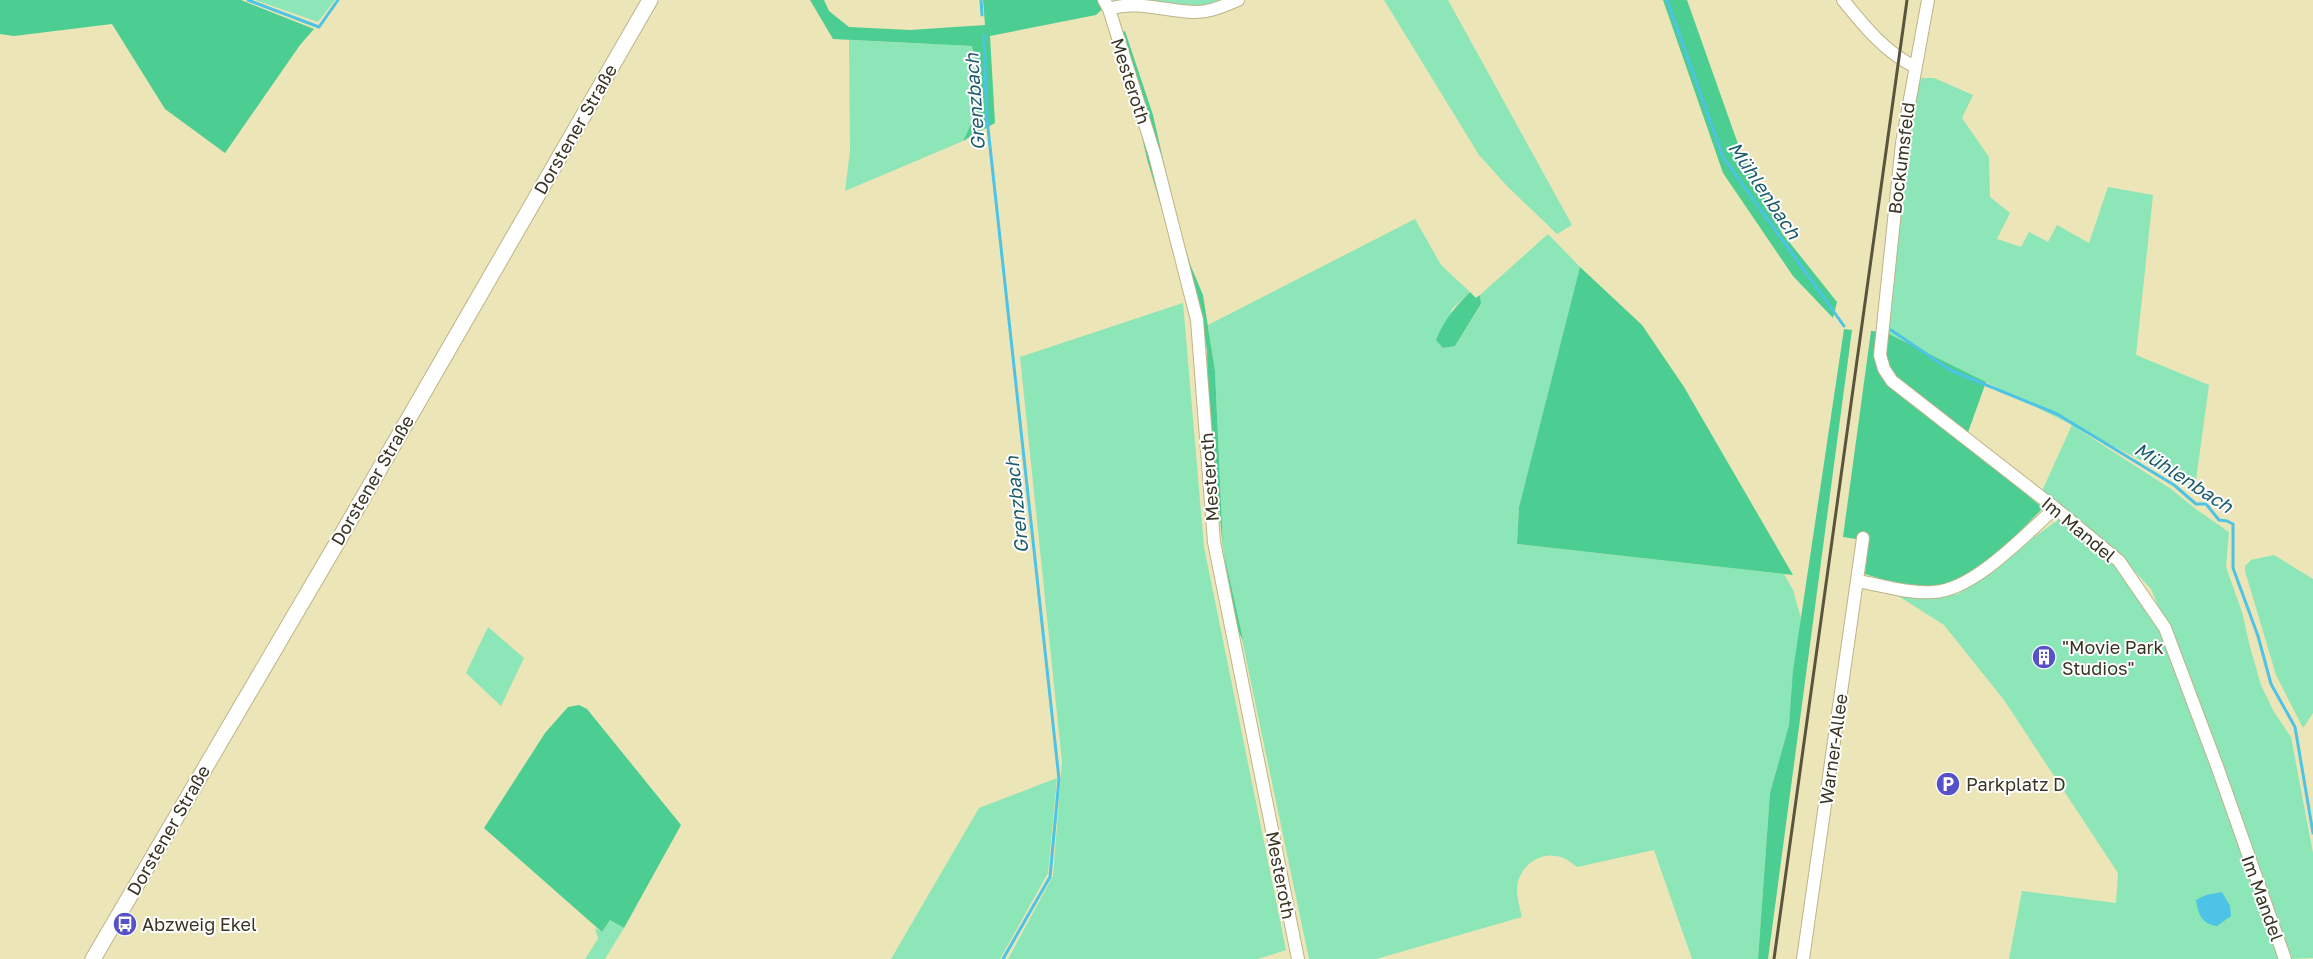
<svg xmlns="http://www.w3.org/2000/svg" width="2313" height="959" font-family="'Golos Text',sans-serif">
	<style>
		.green { fill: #8ce6b7 }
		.forest { fill: #4ccd92 }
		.water { fill: #4dc3e5 }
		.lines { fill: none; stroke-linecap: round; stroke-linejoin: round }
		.stream { stroke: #4dc3e5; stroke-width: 3 }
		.minor-casing { stroke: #bcb588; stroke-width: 14 }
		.major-casing { stroke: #bcb588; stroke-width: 17 }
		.minor { stroke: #fff; stroke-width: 12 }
		.major { stroke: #fff; stroke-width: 15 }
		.rail { stroke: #58543d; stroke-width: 3 }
		.labels { text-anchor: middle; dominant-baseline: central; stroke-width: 4; stroke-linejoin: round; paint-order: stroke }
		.street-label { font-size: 18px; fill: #383523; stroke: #fff }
		.poi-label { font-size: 18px; fill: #383523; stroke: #fff; text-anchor: start }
		.water-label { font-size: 19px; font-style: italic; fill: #1b5c6d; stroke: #fff }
	</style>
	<rect width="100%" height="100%" fill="#ece5b7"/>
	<path class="green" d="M255 0H335L318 22Z
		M1145 0H1222C1197 11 1171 4 1145 0Z
		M1384 0H1448L1572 225 1557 234 1507 186 1479 155Z
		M849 40 972 46 983 99 963 141 845 191 850 151Z
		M1922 78H1934L1973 95 1962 118 1989 157 1990 197 2010 213 1997 239 2021 247 2029 232 2048 242 2057 225 2089 243 2108 187 2153 195 2136 355 2209 385 2195 487 2078 429 2171 489 2197 510 2229 532 2226 567 2242 612 2250 647 2261 685 2274 712 2291 737 2313 853V958L2287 959 2179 655 2151 589 2126 562 2042 491 2072 425 1885 332 1915 84Z
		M1415 219 1441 265 1470 292 1452 309 1443 348 1455 346 1481 305 1480 295 1548 234 1580 267 1519 507 1517 544 1784 574 1793 590 1801 618 1789 725 1770 793 1758 959H1692L1654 850 1577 867C1571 862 1564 857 1556 856 1536 852 1517 870 1517 890 1517 898 1520 908 1522 917L1376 959H1309L1223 549 1215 371 1208 325Z
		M1183 303 1204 547 1286 950 1258 959H1008L1053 876 1062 762 1020 357Z
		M2059 519 2117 565 2163 632 2281 959H2009L2022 891 2116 903 2118 873 2004 700 1944 625 1892 592 1911 597 1934 598 1958 594Z
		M2274 555 2313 579V713L2303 728 2276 675 2245 571V566L2251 560Z
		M488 627 524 658 501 706 466 673Z
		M1057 778 1048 873 1000 959H891L979 808Z
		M610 920 624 928 605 959H585L598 939 595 928 602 932Z"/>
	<path class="forest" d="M0 0H241L314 29 300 45 225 153 165 109 112 24 14 36 0 34Z
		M810 0H824L829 11 849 27 910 30 985 25 983 0H1112L1096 15 990 36 995 123 963 141 983 99 972 46 833 39Z
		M1663 0H1687L1738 144 1782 233 1837 302 1833 318 1793 276 1723 173Z
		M1125 31 1153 115 1175 212 1190 264 1203 295 1215 371 1223 549 1243 640 1237 629 1223 549 1208 394 1207 351 1200 304 1179 267 1147 159 1124 58 1111 36Z
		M1580 267 1642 325 1684 387 1793 575 1517 544 1519 507Z
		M1470 292 1476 298 1480 295 1481 304 1455 346 1443 348 1436 340C1444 320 1455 307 1470 292Z
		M1844 329 1852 330 1768 959H1758L1770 793 1789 725 1793 671Z
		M1871 331 1885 332 1986 382 1966 438 2005 477 2043 508C2008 542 1967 594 1913 587 1897 586 1880 578 1865 574L1869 541 1843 537Z
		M579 705 587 709 681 825 624 928 610 920 602 932 484 828 545 733 568 707Z"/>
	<path class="water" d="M2222 892 2230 906 2231 916 2217 926C2201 923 2199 916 2196 900L2206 895Z"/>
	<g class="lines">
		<path class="stream" d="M248 0 319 27 338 0
			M981 0 982 15
			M1667 0 1723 157 1844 326
			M984 36 987 119 1059 779 1050 877 1003 959
			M1891 330 1950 370 2057 414 2174 485 2196 504H2206L2219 520 2227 521 2233 524V568L2258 636 2271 684 2295 727 2313 833"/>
		<g class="minor-casing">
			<path id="minor" d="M1104 0 1109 9 1155 156 1197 320 1214 542 1298 959
				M1843 0C1864 26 1885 52 1915 67
				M1928 0 1902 143 1880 355 1884 369 1892 381 2055 508 2119 561 2165 628 2217 766 2285 959
				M1109 9C1136 0 1165 11 1193 12 1209 13 1223 6 1238 0
				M1857 581C1882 585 1908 594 1933 592 1973 591 2026 534 2055 508
				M1803 959 1863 538"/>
		</g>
		<g class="major-casing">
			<path id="major" d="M93 959 334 548 650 0"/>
		</g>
		<use href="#minor" class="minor"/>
		<use href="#major" class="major"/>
		<path class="rail" d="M1774 959 1907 0"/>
	</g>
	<defs>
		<g id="building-disc" transform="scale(1.25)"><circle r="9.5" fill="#5751c9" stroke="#fff"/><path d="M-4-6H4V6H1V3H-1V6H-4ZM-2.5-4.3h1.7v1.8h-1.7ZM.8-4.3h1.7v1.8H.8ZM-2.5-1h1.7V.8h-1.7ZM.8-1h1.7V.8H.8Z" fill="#fff"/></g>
		<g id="parking-disc" transform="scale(1.25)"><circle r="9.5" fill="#5751c9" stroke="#fff"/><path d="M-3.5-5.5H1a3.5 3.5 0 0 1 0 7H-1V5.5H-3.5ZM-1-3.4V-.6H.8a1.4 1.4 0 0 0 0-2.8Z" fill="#fff"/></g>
		<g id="bus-disc" transform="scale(1.25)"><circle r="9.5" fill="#5751c9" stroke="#fff"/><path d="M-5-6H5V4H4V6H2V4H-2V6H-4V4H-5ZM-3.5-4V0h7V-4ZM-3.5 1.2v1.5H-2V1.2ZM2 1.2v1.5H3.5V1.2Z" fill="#fff"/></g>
	</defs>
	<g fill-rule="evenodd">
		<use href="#building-disc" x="2044" y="657"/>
		<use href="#parking-disc" x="1948" y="784"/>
		<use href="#bus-disc" x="125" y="924"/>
	</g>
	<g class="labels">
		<g class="street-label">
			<text transform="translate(1131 81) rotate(72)">Mesteroth</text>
			<text transform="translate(575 129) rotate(-60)">Dorstener Straße</text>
			<text transform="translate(1901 158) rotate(-83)">Bockumsfeld</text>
			<text transform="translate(1209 477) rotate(-94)">Mesteroth</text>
			<text transform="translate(372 480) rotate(-60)">Dorstener Straße</text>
			<text transform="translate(2079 529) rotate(40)">Im Mandel</text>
			<text transform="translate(1833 749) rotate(-82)">Warner-Allee</text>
			<text transform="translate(168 830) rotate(-60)">Dorstener Straße</text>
			<text transform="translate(1281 875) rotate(79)">Mesteroth</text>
			<text transform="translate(2263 898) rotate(70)">Im Mandel</text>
		</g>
		<g class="poi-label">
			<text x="2062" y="647">"Movie Park<tspan x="2062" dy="21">Studios"</tspan></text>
			<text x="1966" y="784">Parkplatz D</text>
			<text x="142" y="924">Abzweig Ekel</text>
		</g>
		<g class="water-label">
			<text transform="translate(974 102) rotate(-94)">Grenzbach</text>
			<text transform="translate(1765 190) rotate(56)">Mühlenbach</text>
			<text transform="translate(2184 477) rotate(33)">Mühlenbach</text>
			<text transform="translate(1016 505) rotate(-96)">Grenzbach</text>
		</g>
	</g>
</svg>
